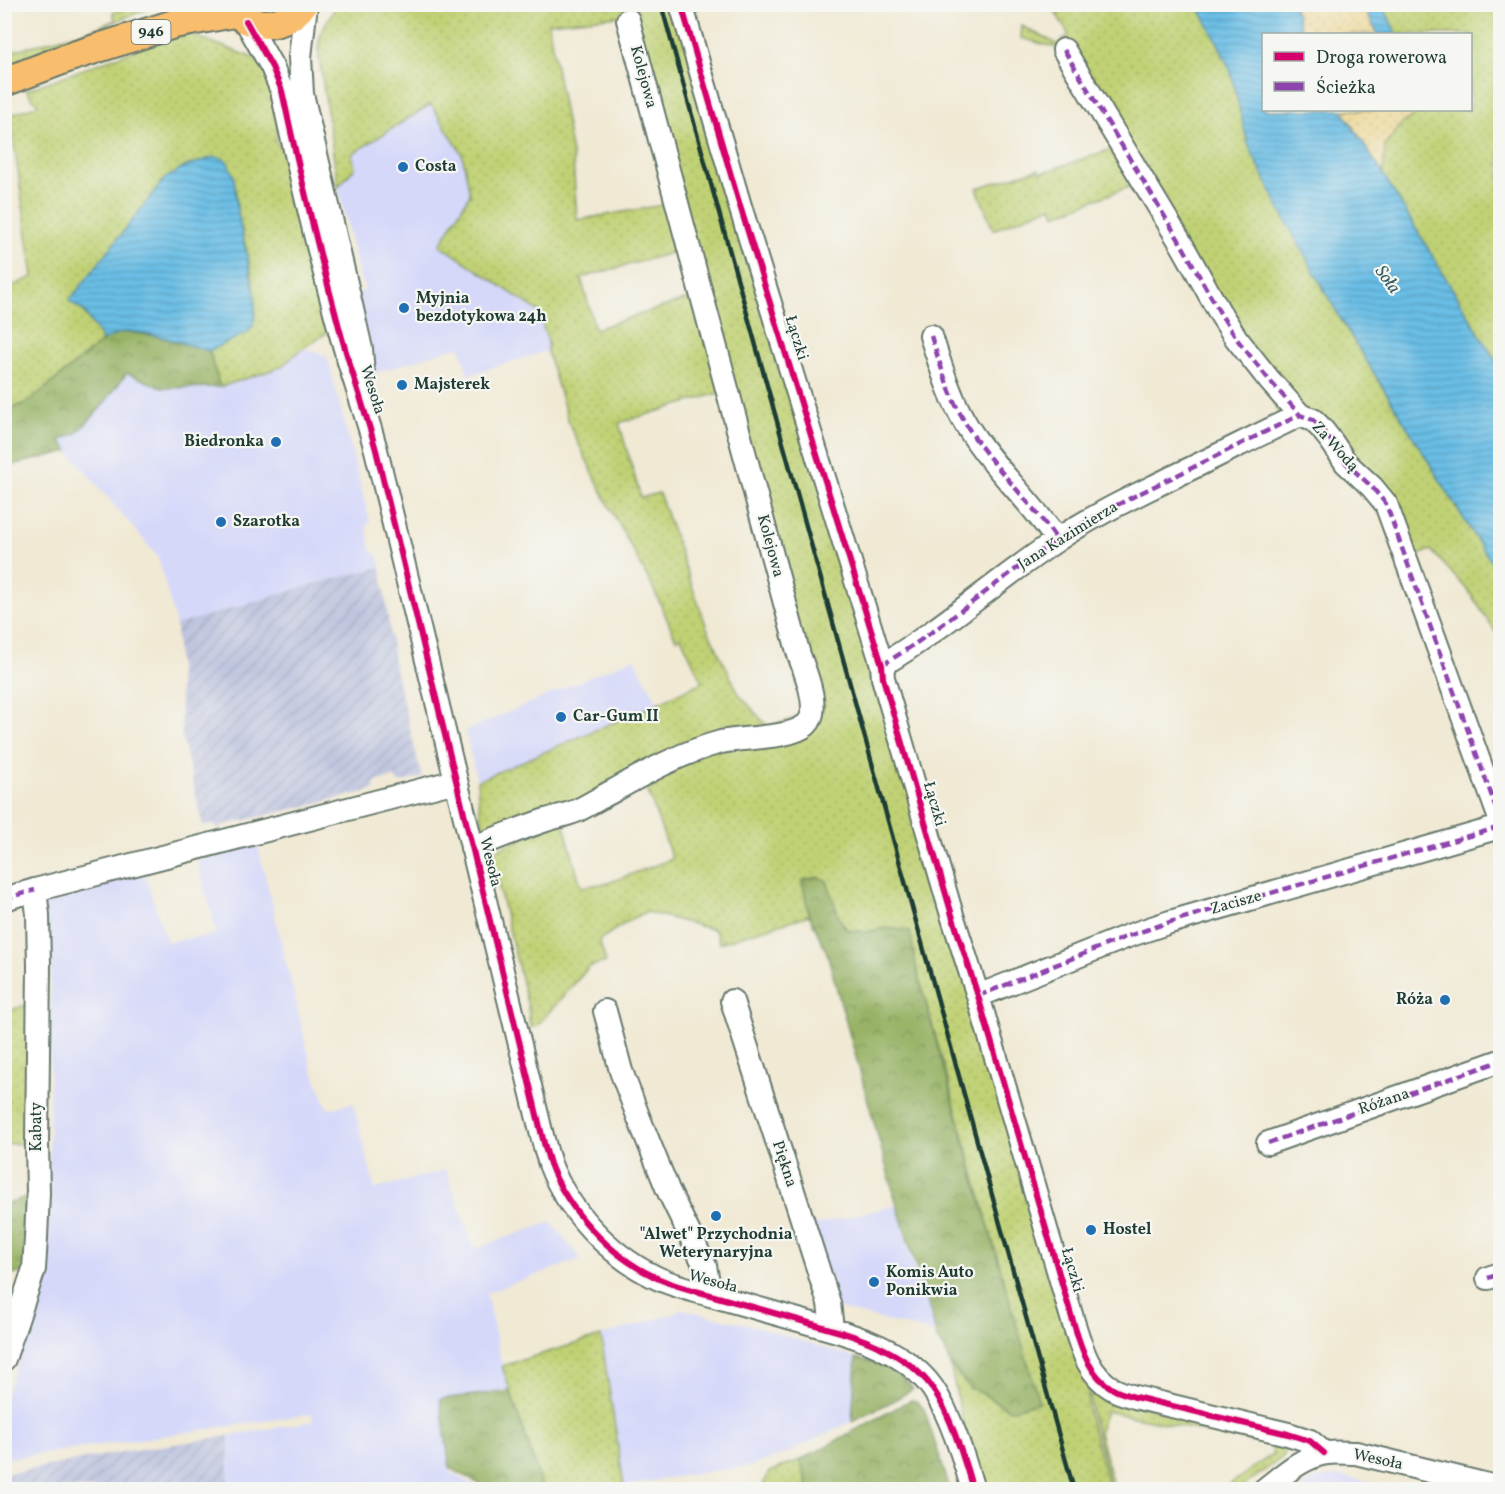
<svg xmlns="http://www.w3.org/2000/svg" width="1505" height="1494" font-family="Vollkorn,serif">
	<style>
		.built { fill: #d5d8f9 }
		.industrial { fill: url(#industrial-furrows) }
		.grass { fill: url(#grass-dots); stroke: #708754; stroke-width: 1.5; fill-rule: evenodd }
		.forest { fill: url(#forest-crowns); stroke: #5c784d; stroke-width: 1.5 }
		.sand { fill: url(#sand-dots); stroke: #868c69; stroke-width: 1.5 }
		.water { fill: url(#water-rules); stroke: #447e8d; stroke-width: 1.5 }
		.lines { fill: none; stroke-linecap: round; stroke-linejoin: round }
		.minor-casing { stroke: #68796c; stroke-width: 26 }
		.major-casing { stroke: #68796c; stroke-width: 32 }
		.minor { stroke: #fff; stroke-width: 22 }
		.major { stroke: #f9be6d; stroke-width: 28 }
		.rail { stroke: #1f3d34; stroke-width: 4.5 }
		.quiet { stroke: #8e44ad; stroke-width: 4.5; stroke-dasharray: 9 4.5; stroke-linecap: butt }
		.cycleway-casing { stroke: #f6f6f2; stroke-width: 10 }
		.cycleway { stroke: #d6006c; stroke-width: 6 }
		.poi-dot { fill: #1f6fb2; stroke: #f6f6f2; stroke-width: 2 }
		.labels { text-anchor: middle; dominant-baseline: central; stroke-width: 4.5; stroke-linejoin: round; paint-order: stroke }
		.shield { fill: #f6f6f2; stroke: #60746d; stroke-width: 1.5 }
		.shield-label { font-size: 15px; font-weight: bold; fill: #1f3d34 }
		.street-label { font-size: 16px; fill: #1f3d34; stroke: #f6f6f2 }
		.poi-label { font-size: 16px; font-weight: bold; fill: #1f3d34; stroke: #f6f6f2; text-anchor: start }
		.water-label { font-size: 18px; font-style: italic; fill: #325d60; stroke: #f6f6f2 }
	</style>
	<defs>
		<pattern id="industrial-furrows" width="10" height="10" patternUnits="userSpaceOnUse" patternTransform="scale(1.5)"><rect width="10" height="10" fill="#bdc3de"/><path d="M-1 1l2-2M0 10L10 0M9 11l2-2" fill="none" stroke="#a2a8bf"/></pattern>
		<pattern id="grass-dots" width="8" height="8" patternUnits="userSpaceOnUse" patternTransform="scale(1.5)"><rect width="8" height="8" fill="#c0d174"/><path d="M2 2h.1M6 6h.1" fill="none" stroke="#a5b465" stroke-width="1.8" stroke-linecap="round"/></pattern>
		<pattern id="forest-crowns" width="20" height="18" patternUnits="userSpaceOnUse" patternTransform="scale(1.5)"><rect width="20" height="18" fill="#98b366"/><path d="M2 6a3 3 0 1 1 6 0M12 15a3 3 0 1 1 6 0" fill="none" stroke="#7b9355"/></pattern>
		<pattern id="sand-dots" width="8" height="8" patternUnits="userSpaceOnUse" patternTransform="scale(1.5)"><rect width="8" height="8" fill="#eeda9e"/><path d="M2 2h.1M6 6h.1" fill="none" stroke="#ccbc89" stroke-width="1.8" stroke-linecap="round"/></pattern>
		<pattern id="water-rules" width="6" height="5" patternUnits="userSpaceOnUse" patternTransform="scale(1.5)"><rect width="6" height="5" fill="#6abee6"/><path d="M0 2.5h6" fill="none" stroke="#579cbb"/></pattern>
	</defs>
	<rect width="100%" height="100%" fill="#f6f6f2"/>
	<filter id="ink" filterUnits="userSpaceOnUse"><feTurbulence type="fractalNoise" baseFrequency=".0167" numOctaves="2"/><feDisplacementMap in="SourceGraphic" scale="12" xChannelSelector="R" yChannelSelector="G"/><feConvolveMatrix kernelMatrix="1 2 1 2 8 2 1 2 1" color-interpolation-filters="sRGB"/></filter>
	<filter id="wash" filterUnits="userSpaceOnUse"><feTurbulence type="fractalNoise" baseFrequency=".008" numOctaves="4" result="noise"/><feDisplacementMap in="SourceGraphic" scale="24" xChannelSelector="R" yChannelSelector="G"/><feGaussianBlur stdDeviation="1.35" result="paint"/><feColorMatrix in="noise" values="0 0 0 0 0 0 0 0 0 0 0 0 0 0 0 0 0 1.4 0 .05"/><feComposite in="paint" operator="in"/></filter>
	<g filter="url(#wash)">
		<rect width="100%" height="100%" fill="#f0e9d4"/>
		<path class="built" d="M430 104 462 154 470 194 440 245 538 311 548 342 547 351 468 375 460 346 376 373 356 294 366 290 360 278 338 187 355 168 351 154Z
			M303 348 327 356 370 522 366 526 369 540 372 552 378 555 381 567 310 585 176 625 158 557 59 440 77 433 99 411 127 373 162 388 220 387 281 367Z
			M634 658 658 703 477 781 465 731Z
			M257 842 312 1069 328 1109 353 1103 375 1189 446 1170 474 1249 551 1222 581 1259 486 1293 502 1366 510 1391 440 1400 451 1473 481 1489H228L229 1436 314 1421 311 1414 5 1459 4 1399 34 1320 48 1254 51 966 35 890 144 872 167 942 217 934 197 860Z
			M897 1205 911 1257 932 1317 935 1333 836 1308 812 1226Z
			M680 1309 758 1327 856 1358 852 1421 785 1454 751 1466 692 1474 624 1486 601 1336 676 1313Z
			M1336 1476 1376 1483 1375 1489H1298L1317 1478Z"/>
		<path class="industrial" d="M381 567 395 669 422 777 399 783 394 777 375 782 373 790 224 825 219 829 213 824 203 826 182 737 176 625 310 585Z
			M229 1436 228 1489H5V1474L122 1452Z"/>
		<path class="grass" d="M137 5H144L147 9 5 66V53L91 30 115 20 113 12Z
			M337 5H681L1095 1375 1088 1391V1412L1109 1489H985L964 1429 950 1364 970 1388 980 1392 1010 1410 1038 1402 914 959 886 928 866 932 847 930 839 918 827 881H802L809 915 720 943 715 930 647 912 633 918 599 940 606 962 589 967 536 1027H530L528 1007 491 856 493 851 563 821 581 887 608 883 672 859 644 780 488 842 480 814 477 781 658 703 702 682 681 637 676 639 654 590 607 502 570 426 547 351 548 342 538 311 440 245 470 194 462 154 431 104 352 154 355 168 338 187 318 49C319 32 328 19 337 5ZM619 16 668 204 577 220 573 159 548 23ZM682 250 694 297 595 329 581 278ZM722 392 804 708 798 717 768 727 739 694 707 628 659 493 641 498 619 423Z
			M1051 5H1197L1218 43 1231 72 1248 144 1281 212 1340 318 1483 550 1500 572V639L1470 593 1431 550 1419 555 1406 556 1386 504 1332 442 1279 415 1276 407 1236 338 1139 183 1055 215 1052 206 993 230 977 188 1038 169 1041 173 1115 148 1064 50 1021 38 1022 26 1057 44 1069 35Z
			M1383 5H1500V368L1383 174 1385 146 1401 124 1422 110H1470V34H1396Z
			M190 34 256 59 282 91 276 140 306 193 338 326 303 348 281 367 220 387 209 351C219 346 244 336 250 329 266 309 241 234 237 208 235 198 235 187 234 176L214 157 181 168 174 174 69 301 83 311 103 341 28 402 5 411V289L33 277 10 115 38 105 26 90 157 42Z
			M30 1004 37 1143 5 1144 4 1012Z
			M601 1336 624 1486 607 1490 543 1489 502 1366Z
			M1090 1395 1115 1398 1284 1445 1285 1452 1283 1457 1239 1489H1228L1226 1487 1274 1453 1270 1445 1106 1411 1099 1432 1114 1489H1111L1091 1412Z
			M800 1460 809 1489 761 1490 769 1472Z"/>
		<path class="forest" d="M127 332 156 336 209 351 220 387 162 388 127 373 99 410 77 433 60 440 69 451 5 467V411L28 402 103 341 116 334Z
			M819 877 827 881 839 918 847 930 866 932 886 928 910 931 917 971 973 1174 1039 1402 1010 1410 980 1392 970 1388 950 1364 944 1347 937 1340 932 1317 897 1205 827 953 809 915 802 880Z
			M38 1193 34 1269 5 1277V1204L9 1203Z
			M856 1358C881 1364 896 1368 913 1389L891 1402 852 1421Z
			M510 1391 543 1489H493L485 1487 450 1468 440 1399Z
			M911 1400 916 1401 924 1409 950 1489H809L800 1460Z"/>
		<path class="sand" d="M1293 5H1362L1378 34H1303Z
			M1342 110H1422L1401 124 1385 146 1383 174Z"/>
		<path class="water" d="M1197 5H1293L1303 34H1264V110H1342L1383 174 1500 368V572L1483 550 1340 318 1281 212 1248 144 1231 72 1218 43Z
			M1362 5H1383L1396 34H1378Z
			M214 157 222 158 227 161 234 176 237 208 255 296V317L252 327 247 333 209 351C188 345 146 330 125 332 117 333 110 337 103 341L84 311 69 301 166 177 174 174 181 168Z"/>
	</g>
	<g filter="url(#ink)">
		<g class="lines">
			<g class="minor-casing">
				<path id="minor" d="M306 4 300 57 302 94 349 296 361 349 363 374
					M681 4 740 206 882 665 883 678 952 915 978 996 1072 1318C1081 1346 1087 1374 1113 1389 1120 1393 1128 1395 1135 1397L1288 1434 1310 1441 1324 1453
					M246 21 272 67 282 91C299 170 318 249 339 327 350 369 365 409 376 450L537 1115C541 1132 545 1148 550 1164 567 1209 609 1255 653 1276 672 1286 693 1290 714 1296 750 1306 787 1317 823 1327 860 1337 901 1351 927 1381 948 1405 964 1458 973 1490
					M1064 50 1182 245 1220 313 1236 338 1270 381 1300 415 1313 420 1321 428 1332 442 1346 463 1372 487 1386 504 1500 819
					M931 336C941 367 950 398 967 426 993 468 1030 500 1057 540
					M882 665C944 628 997 580 1057 540 1092 516 1131 498 1169 479 1213 458 1256 436 1300 415
					M472 848C497 838 521 828 546 820 556 817 566 815 576 811 589 805 601 797 613 791 647 772 683 752 721 742 743 737 789 739 806 725 822 711 805 671 799 655 742 443 684 232 628 20
					M4 899 35 890 456 781
					M978 996 1128 936 1170 922 1500 827
					M732 1001 829 1303 832 1329
					M605 1011 621 1071 640 1121 668 1190 705 1266 708 1282V1294
					M1268 1143 1500 1061
					M1488 1278 1500 1274
					M4 1359 34 1269 36 1238 38 1193 37 1143 39 966 38 915 35 890
					M1264 1490C1282 1476 1303 1456 1327 1453 1336 1452 1346 1453 1356 1453L1500 1488"/>
			</g>
			<g class="major-casing">
				<path id="major" d="M227 4C248 29 282 32 303 4
					M4 82 70 57 174 24 234 13"/>
			</g>
			<use href="#minor" class="minor"/>
			<use href="#major" class="major"/>
			<path class="rail" d="M661 4 1074 1490"/>
			<path class="quiet" d="M1064 50 1182 245 1220 313 1236 338 1270 381 1300 415 1313 420 1321 428 1332 442 1346 463 1372 487 1386 504 1500 819
				M931 336C941 367 950 398 967 426 993 468 1030 500 1057 540
				M882 665C944 628 997 580 1057 540 1092 516 1131 498 1169 479 1213 458 1256 436 1300 415
				M4 899 35 890
				M978 996 1128 936 1170 922 1500 827
				M1268 1143 1500 1061
				M1488 1278 1500 1274"/>
			<g class="cycleway-casing">
				<path id="cycleway" d="M681 4 740 206 882 665 883 678 952 915 978 996 1072 1318C1081 1346 1087 1374 1113 1389 1120 1393 1128 1395 1135 1397L1288 1434 1310 1441 1324 1453
					M246 21 272 67 282 91C299 170 318 249 339 327 350 369 365 409 376 450L537 1115C541 1132 545 1148 550 1164 567 1209 609 1255 653 1276 672 1286 693 1290 714 1296 750 1306 787 1317 823 1327 860 1337 901 1351 927 1381 948 1405 964 1458 973 1490"/>
			</g>
			<use href="#cycleway" class="cycleway"/>
		</g>
	</g>
	<g class="poi-dot">
		<circle cx="403" cy="167" r="6"/>
		<circle cx="404" cy="308" r="6"/>
		<circle cx="402" cy="385" r="6"/>
		<circle cx="276" cy="442" r="6"/>
		<circle cx="221" cy="522" r="6"/>
		<circle cx="561" cy="717" r="6"/>
		<circle cx="1445" cy="1000" r="6"/>
		<circle cx="716" cy="1216" r="6"/>
		<circle cx="1091" cy="1230" r="6"/>
		<circle cx="874" cy="1282" r="6"/>
	</g>
	<g class="labels">
		<rect class="shield" x="131.5" y="20" width="39" height="24" rx="4.5"/>
		<g class="shield-label">
			<text x="151" y="32">946</text>
		</g>
		<g class="street-label">
			<text transform="translate(643 77) rotate(75)">Kolejowa</text>
			<text transform="translate(796 338) rotate(73)">Łączki</text>
			<text transform="translate(372 390) rotate(72)">Wesoła</text>
			<text transform="translate(1335 447) rotate(48)">Za Wodą</text>
			<text transform="translate(1068 536) rotate(-32)">Jana Kazimierza</text>
			<text transform="translate(770 546) rotate(75)">Kolejowa</text>
			<text transform="translate(934 804) rotate(74)">Łączki</text>
			<text transform="translate(490 862) rotate(76)">Wesoła</text>
			<text transform="translate(1236 903) rotate(-16)">Zacisze</text>
			<text transform="translate(1384 1102) rotate(-19)">Różana</text>
			<text transform="translate(37 1127) rotate(-90)">Kabaty</text>
			<text transform="translate(784 1164) rotate(72)">Piękna</text>
			<text transform="translate(1072 1270) rotate(74)">Łączki</text>
			<text transform="translate(713 1282) rotate(15)">Wesoła</text>
			<text transform="translate(1378 1460) rotate(12)">Wesoła</text>
		</g>
		<g class="poi-label">
			<text x="415" y="167">Costa</text>
			<text x="416" y="299">Myjnia<tspan x="416" dy="18">bezdotykowa 24h</tspan></text>
			<text x="414" y="385">Majsterek</text>
			<text x="264" y="442" text-anchor="end">Biedronka</text>
			<text x="233" y="522">Szarotka</text>
			<text x="573" y="717">Car-Gum II</text>
			<text x="1433" y="1000" text-anchor="end">Róża</text>
			<text x="1103" y="1230">Hostel</text>
			<text x="716" y="1235" text-anchor="middle">"Alwet" Przychodnia<tspan x="716" dy="18">Weterynaryjna</tspan></text>
			<text x="886" y="1273">Komis Auto<tspan x="886" dy="18">Ponikwia</tspan></text>
		</g>
		<g class="water-label">
			<text transform="translate(1387 280) rotate(54)">Soła</text>
		</g>
	</g>
	<rect width="1505" height="1494" fill="none" stroke="#f6f6f2" stroke-width="24"/>
	<rect x="1262" y="33" width="210" height="78" fill="#f6f6f2" stroke="#a0aca6" stroke-width="1.5"/>
	<rect x="1274" y="52" width="30" height="9" fill="#d6006c" stroke="#a0aca6" stroke-width="1.5"/>
	<text x="1316" y="63" font-size="18" fill="#1f3d34">Droga rowerowa</text>
	<rect x="1274" y="82" width="30" height="9" fill="#8e44ad" stroke="#a0aca6" stroke-width="1.5"/>
	<text x="1316" y="93" font-size="18" fill="#1f3d34">Ścieżka</text>
</svg>
